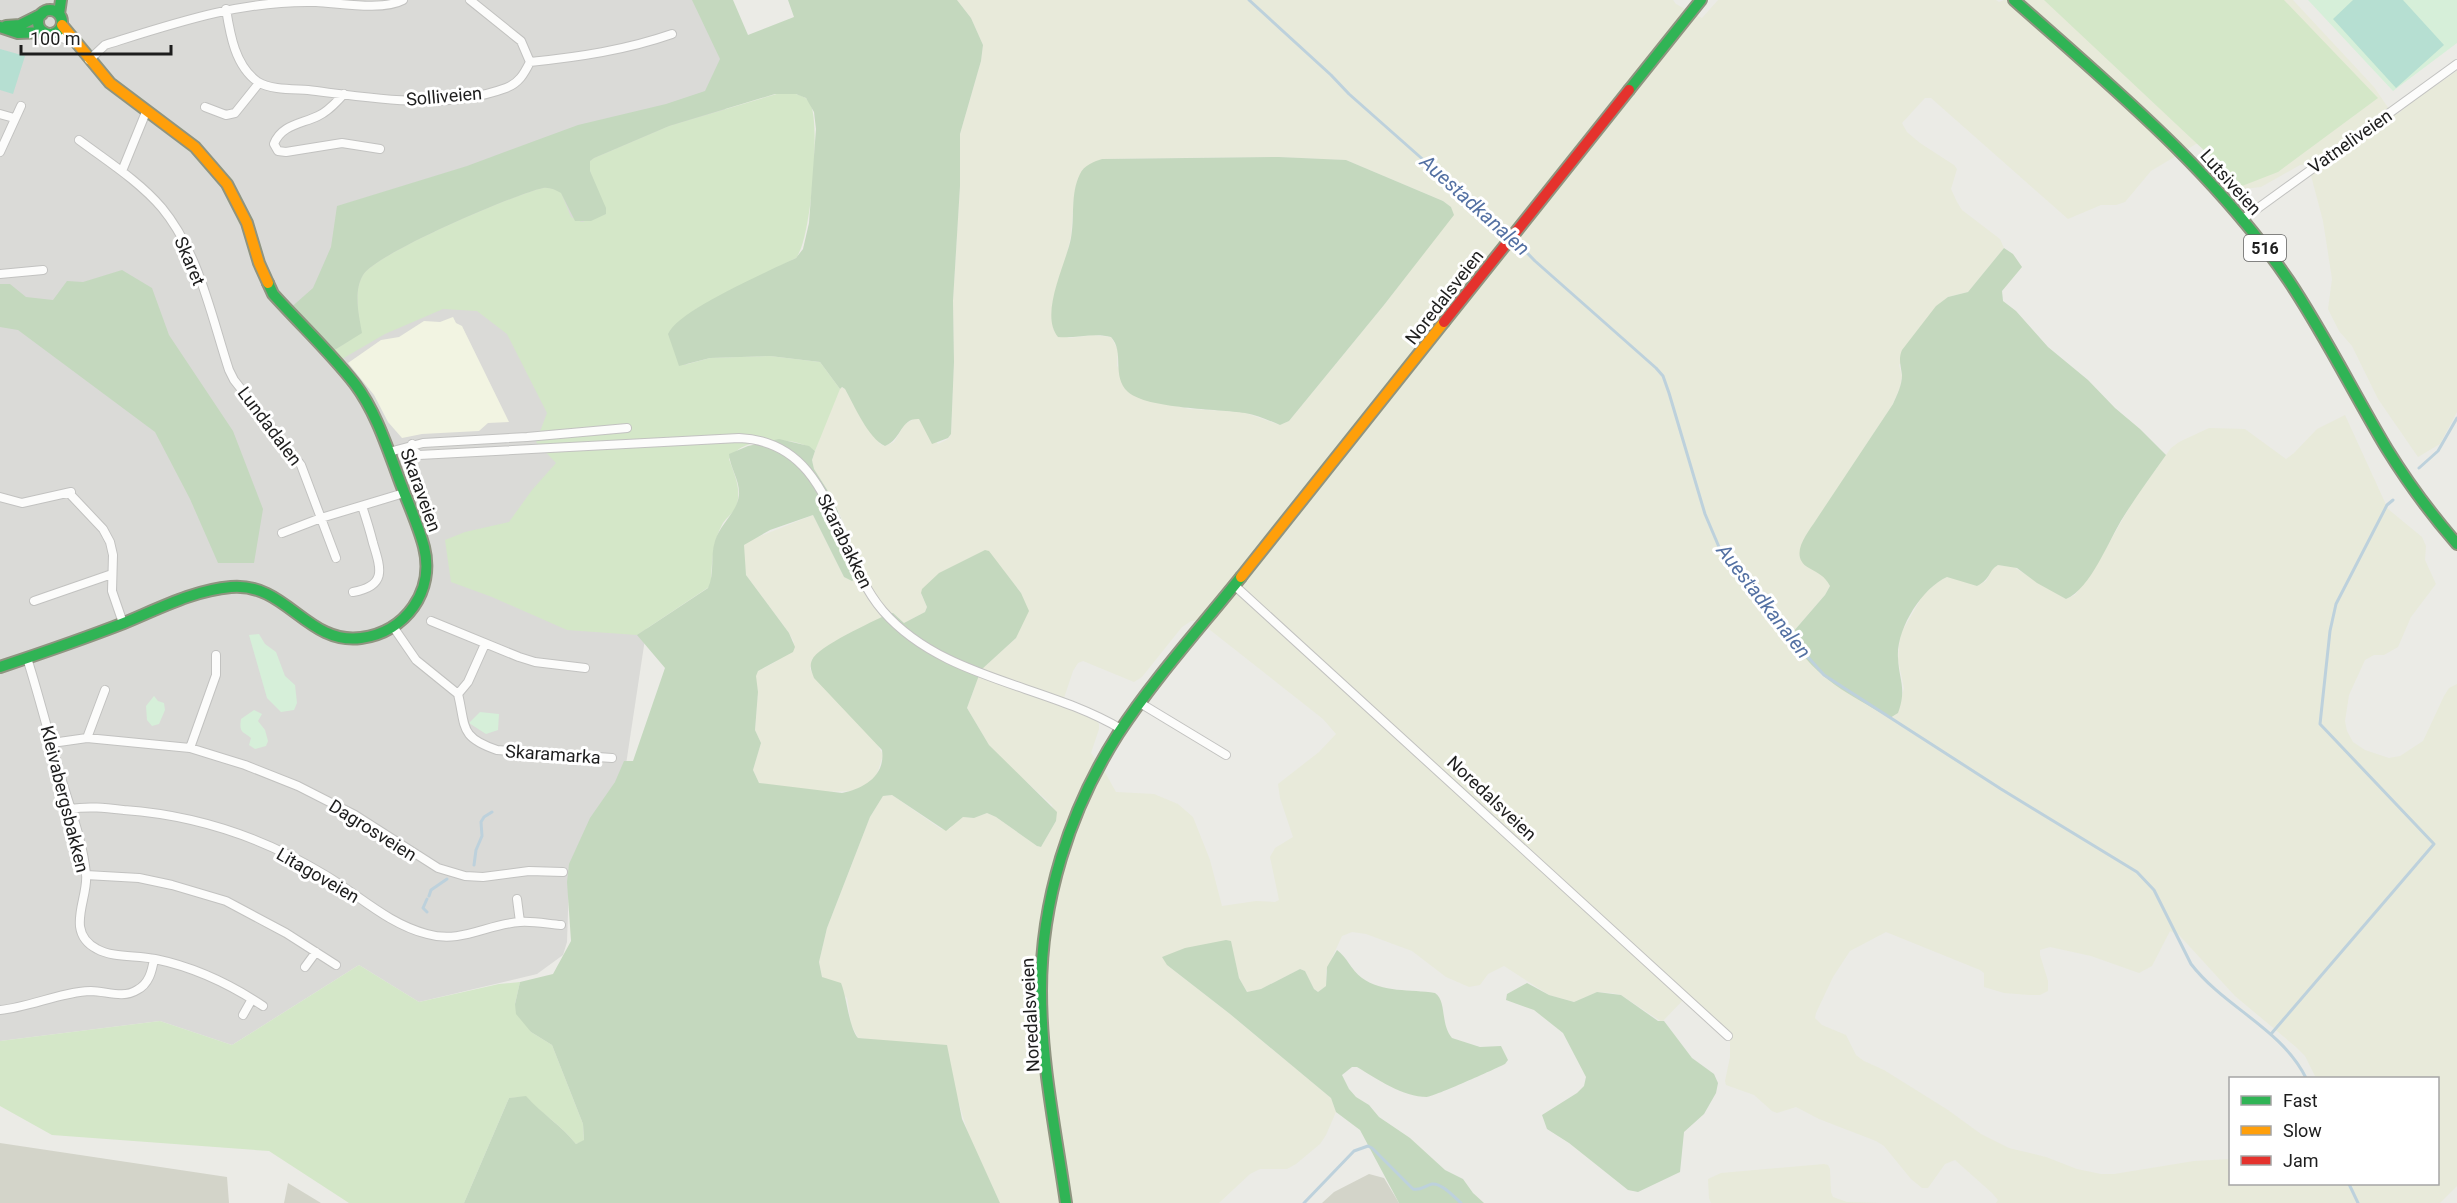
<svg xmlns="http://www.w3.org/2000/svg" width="2457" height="1203" font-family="Roboto,sans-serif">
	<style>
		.residential { fill: #dadad7 }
		.education { fill: #f2f4e2 }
		.construction { fill: #d3d4c9 }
		.farmland { fill: #e8eada; fill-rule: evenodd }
		.grass { fill: #d4e7c8 }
		.forest { fill: #c4d8be }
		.park { fill: #d6efd9 }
		.pitch { fill: #b6dfd2 }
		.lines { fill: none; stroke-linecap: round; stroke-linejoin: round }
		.stream { stroke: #bdd1dc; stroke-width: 3 }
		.street-casing { stroke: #c2c2c0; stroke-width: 10 }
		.fast-casing { stroke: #8f9480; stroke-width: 14 }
		.slow-casing { stroke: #8f9480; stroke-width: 14 }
		.jam-casing { stroke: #8f9480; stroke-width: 14 }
		.street { stroke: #fcfcfb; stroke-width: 8 }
		.fast { stroke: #30b455; stroke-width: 10 }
		.slow { stroke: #ff9f0a; stroke-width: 10 }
		.jam { stroke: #e5322d; stroke-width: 10 }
		.labels { text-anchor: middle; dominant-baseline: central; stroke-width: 6; stroke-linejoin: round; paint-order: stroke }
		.shield { fill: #fff; stroke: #616161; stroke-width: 1.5 }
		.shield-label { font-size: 16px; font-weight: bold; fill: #1d1d1d }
		.street-label { font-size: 18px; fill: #1d1d1d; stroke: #fff }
		.water-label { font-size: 20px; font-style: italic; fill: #5471a3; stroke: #fff }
	</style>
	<rect width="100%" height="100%" fill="#ebebe6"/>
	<path class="residential" d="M0 0H718L733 58 620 804 569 881 567 942 563 955 537 974 419 1002 359 965 232 1045 160 1021 0 1041Z"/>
	<path class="education" d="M453 317 456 323 462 326 509 422 488 423 479 431 422 434 402 438 388 422 374 395 348 363 381 340 399 337 424 321 440 322Z"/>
	<path class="construction" d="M0 1143 227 1177 229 1203H0Z
		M1369 1174 1384 1178 1399 1203H1322L1334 1192Z
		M288 1183 321 1203H284Z"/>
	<path class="farmland" d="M957 0H1673L1676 4 1702 18 1718 0H1996L1999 2 2004 0H2293L2374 87 2393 115 2399 113 2409 104 2457 71V412L2440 444 2418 457 2378 399 2352 346 2339 331 2328 309 2332 279 2323 221 2309 168 2305 165H2300L2261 187 2243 189 2216 165 2201 144H2196L2151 171 2125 202 2116 205H2101L2068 219 1931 98H1925L1902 123 1907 132 1920 143 1954 165 1957 169 1951 189 1957 202 1962 210 2000 239 2004 248 1968 292 1948 297 1899 365 1902 376 1900 387 1893 404 1804 539 1806 566 1825 576 1830 586 1825 595 1793 632 1822 676 1890 718 1898 713 1904 688 1898 660 1900 635 1923 595 1939 581 1947 577 1957 578 1977 586 1986 581 1993 568 1998 565 2012 566 2066 599 2075 595 2100 559 2133 501 2171 448 2179 442 2209 428 2245 429 2286 459 2294 453 2317 429 2345 415 2388 509 2422 537 2426 546 2425 560 2436 584 2411 617 2398 647 2384 655H2374L2365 660 2349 695 2345 721 2347 731 2353 742 2365 750 2389 758 2400 756 2423 741 2444 696 2449 688 2457 684V1186L2440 1203H1996L1998 1200 1992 1193 1955 1160 1945 1164 1928 1188H1922L1911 1179 1884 1146 1876 1141 1819 1119 1796 1107 1777 1113 1772 1111 1754 1095 1726 1085 1725 1081 1730 1057V1038L1720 1022 1690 996 1685 998 1662 1022 1621 995 1612 993 1597 992 1574 1002 1549 995 1504 966 1488 974 1480 985 1469 987 1446 977 1412 951 1366 934 1352 932 1342 936 1326 971V986L1318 992 1314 989 1305 971 1300 969 1261 989 1247 992 1239 978 1230 941 1216 943 1167 965 1230 1014 1331 1098 1336 1112 1326 1135 1320 1144 1296 1164 1287 1169H1260L1250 1174 1219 1203H1000L969 1136 956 1094 903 1043 858 1038 851 1024 847 998 822 977 819 962 827 928 870 817 883 796 892 795 941 829H950L955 821 963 817 974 818 987 813 996 817 1037 846 1041 847 1056 821 1052 805 1008 765 989 745 967 708 981 670 1016 638 1021 593 989 552 921 594 927 607 925 612 904 623 893 613 848 634 812 659 810 669 815 678 876 742 883 755 877 774 871 782 853 791 822 792 759 783 753 770 761 743 755 730 758 692 755 676 758 671 775 662 794 642 789 633 746 575 744 560V545L748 541 813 515 844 577 852 548 846 528 833 499 814 469 812 460 835 395 841 387 845 389 863 422 880 444 885 446 894 442 905 424 914 419H919L938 444 948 439 951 434 954 362 953 301 960 186V134L981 61 983 45 971 18ZM1162 158 1279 157 1346 160 1443 201 1451 207 1453 215 1384 305 1289 421 1280 425 1243 412 1189 409 1145 399 1117 366 1118 350 1111 337 1093 335 1070 338 1055 333 1053 328 1052 318 1071 236 1074 197 1083 169 1102 159ZM1191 621H1195L1205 626 1323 719 1336 734 1319 752 1278 784 1280 798 1293 837 1275 848 1270 857 1279 900 1275 902 1256 901 1222 906 1210 860 1193 817 1178 804 1154 794 1116 792 1106 774 1091 753 1099 729V724L1096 720 1067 709 1064 706 1063 701 1073 671 1078 663 1083 661 1134 682 1142 677 1182 627ZM2170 931 2179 935 2235 996 2296 1047 2305 1056 2316 1078H2438V1184H2230V1159L2194 1161 2114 1174H2101L2077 1169 2046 1157 2009 1148 1981 1134 1948 1110 1884 1070 1864 1061 1856 1055 1846 1035 1822 1025 1815 1018 1816 1013 1833 977 1850 951 1886 932 1980 970 1984 973V987L2004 993 2030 995H2040L2048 991V981L2040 955V950L2050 947 2091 956 2139 973 2152 966Z
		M1824 1164 1828 1165 1830 1169 1831 1192 1833 1197 1847 1202 1882 1203H1711L1709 1198 1708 1179 1721 1173Z"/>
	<path class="grass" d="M2044 0H2284L2378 98 2278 172 2242 186Z
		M780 93C790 93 804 93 810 103 821 121 811 242 796 258L696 309 684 365 710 358 770 356 820 362 840 389 815 451C799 437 758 437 739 449 736 451 732 456 729 459 735 476 743 492 735 509 732 514 726 518 723 523 712 542 712 562 711 583L709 587 637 635 567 630 492 597 451 582 445 540 465 532 509 522 532 490 556 463 536 442 547 413 507 334 477 311 443 309 385 334 342 359 333 351 361 333C359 315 353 292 363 275 375 254 515 194 543 188 550 187 555 190 561 192L571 217 582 222 606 214 590 171V161L594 158 669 126Z
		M359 965 419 1002 499 984 520 982 515 1004 531 1032 552 1045 583 1124 584 1141 576 1144C560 1124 543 1115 526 1097L509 1098 464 1203H349L269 1151 52 1135 0 1106V1041L160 1021 232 1045Z"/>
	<path class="forest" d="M692 0H733L748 35 794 17 788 0H957L971 18 983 45 981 61 960 134V186L953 301 954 362 951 434 948 438 932 444 919 419C900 418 903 438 885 446 868 438 854 405 845 389L842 387 840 389 820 362 770 356 710 358 679 366 668 334C678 310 769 271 796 258L803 249 809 223 816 129 814 112 806 98 796 94H775L669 126 594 158 590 161V171L606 208V214L591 221H575L561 193C555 190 550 187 543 188 515 194 375 254 363 275 353 292 359 315 362 333L333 351 288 310 313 288 331 247 337 206 467 166 578 125 666 104 705 91 720 59Z
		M1279 157 1346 160 1443 201 1451 207 1454 215 1384 305 1289 421 1280 425C1268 420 1257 415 1245 413 1219 409 1147 409 1128 392 1111 376 1125 352 1111 337 1094 332 1076 339 1058 337 1039 314 1066 264 1071 238 1075 217 1070 194 1080 174 1083 166 1095 161 1102 159Z
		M2004 248 2013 254 2022 267 2002 291 2003 301 2016 311 2048 347 2088 380 2115 408 2140 429 2166 455C2152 475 2137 495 2124 516 2109 539 2091 589 2066 599L2037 583 2017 568 1998 565C1988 571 1991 579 1977 586L1947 577C1922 588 1896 629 1898 658 1899 680 1907 689 1898 713L1890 718C1848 693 1818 681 1791 638L1793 632 1825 595 1830 586C1824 575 1819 574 1809 568 1788 556 1807 534 1816 520L1893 404C1897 395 1902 385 1902 375 1901 366 1898 359 1902 350L1936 306 1948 297 1968 292Z
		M122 270 152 288 169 335 233 431 263 509 254 563H218L190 499 155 432 18 330 0 327V284H10L26 297 53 300 67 281 83 282Z
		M779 439 809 446 815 451 812 460 814 469 833 499 862 572 859 577 852 581 844 577 813 515 770 530 744 545 746 575 789 633 795 647 793 652 758 671 756 676 758 692 755 730 761 743 753 770 759 783 842 793C863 789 886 776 882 750L814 678C812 672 809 667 812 660 818 646 872 622 888 614L893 613 904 623 925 612 927 607 921 593 922 589 939 573 985 550 989 551 1021 593 1029 611 1016 638 981 670 967 708 989 745 1057 812 1056 821 1041 847 1037 846 996 817 987 813 974 818 963 817 946 831 892 795 883 796 870 817 827 928 819 962 822 977 841 983C847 998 849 1028 858 1038L947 1045 962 1119 1000 1203H464L509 1098 526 1096C542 1114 561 1125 576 1144L584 1140 583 1124 552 1045 531 1032 516 1014 515 1004 520 982 553 974 571 941 567 882 569 864 590 818 615 782 624 761H633L665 668 637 635 708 588C715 574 710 556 715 541 720 524 737 513 739 495 740 480 730 468 729 454L748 446Z
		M1226 940 1231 941 1239 978 1247 992 1261 989 1300 969 1305 971 1314 989 1318 992 1326 986 1327 967 1337 950C1347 957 1351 970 1362 978 1382 993 1411 989 1435 993 1447 1001 1440 1024 1452 1038L1480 1047 1501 1046 1508 1060 1505 1064C1495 1069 1435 1096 1427 1097 1403 1097 1377 1079 1357 1067H1352L1342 1075 1349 1089 1356 1097 1369 1105 1379 1117 1410 1138 1445 1170 1463 1179 1473 1193 1484 1203H1399L1360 1130 1336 1112 1331 1098 1230 1014 1167 965 1162 957 1185 948Z
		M1527 983 1549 995 1574 1002 1597 992 1621 995 1658 1021H1664L1692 1058 1714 1074 1718 1083 1716 1093 1704 1114 1684 1132 1680 1172 1638 1192 1628 1190 1569 1143 1547 1129 1542 1115 1577 1093 1584 1086 1586 1077 1563 1033 1534 1010 1506 1000 1507 994Z"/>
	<path class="park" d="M2308 0H2457V43L2393 91Z
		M259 634 265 644 276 652 285 676 295 685 297 703 294 710 281 712 267 698 249 635Z
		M154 696 158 701 164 703 165 710 159 724 152 726 147 720 146 706Z
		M254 710 262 714 258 721 265 730 268 741 266 746 255 749 249 745 251 738C242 731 239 733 241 719Z
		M480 712 499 714 498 730 486 734 469 723Z"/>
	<path class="pitch" d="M2353 0H2403L2444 45 2396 88 2333 19Z
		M0 49 25 56 13 94 0 90Z"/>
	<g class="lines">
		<path class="stream" d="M1249 0 1331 75 1349 94 1454 187 1494 219 1535 261 1656 368 1663 376 1669 393 1705 514 1719 547 1747 576 1773 618 1824 675 2001 789 2137 872 2154 890 2191 964C2225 1008 2281 1028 2306 1078
			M2419 468 2438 451 2457 418
			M474 865 476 850 482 836 481 822 484 817 492 812
			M429 896 431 890 447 879
			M427 899 423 908 427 912
			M2271 1034 2434 844 2320 724 2330 631 2336 604 2387 505 2393 500
			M2349 1184 2358 1203
			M1304 1203 1354 1151 1368 1146 1372 1148 1413 1189C1421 1191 1424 1186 1432 1184 1442 1183 1454 1197 1461 1203"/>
		<g class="street-casing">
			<path id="street" d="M226 9C230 34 235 66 258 82 271 90 293 89 308 90 372 98 443 111 506 88 519 83 524 74 530 62L521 41 470 0
				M51 33 76 44
				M89 60 105 45C175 23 242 0 316 2 339 3 383 11 403 0
				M530 62C579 57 626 50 672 34
				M344 94C335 103 329 111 318 116 301 124 281 125 274 144L278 151 286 152 342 143 380 149
				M205 107 226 115 235 113 259 83
				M0 114 14 118
				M79 140C107 161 139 181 162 208 199 253 211 315 229 370L234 380 301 465 336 558
				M0 152 21 106
				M122 171 146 112
				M2243 219 2457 64
				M0 274 43 270
				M412 444 415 452 419 455 739 438C835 442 833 553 883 611 943 680 1046 684 1121 729
				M389 452 423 443 527 437 627 428
				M69 493 103 529 110 542 113 555 112 591 123 623
				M0 497 22 503 71 492
				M282 533 321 518 404 493
				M1234 585 1728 1036
				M353 592C387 586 381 569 373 543 370 531 366 518 362 506
				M34 601 112 574
				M431 621 519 657 535 662 585 668
				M394 628 416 660 458 694 468 682 485 644
				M27 658C40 699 50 740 62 781 71 811 83 843 86 874 89 898 64 932 97 949 113 958 137 955 155 959 194 967 230 984 263 1006
				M458 694C466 727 459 737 497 750L612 758
				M1140 703 1226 755
				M87 738 105 690
				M52 743 87 738 190 748 245 765 298 786 355 815 438 868 465 876 483 877 529 871 563 872
				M190 748 216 675V655
				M70 809C89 806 106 808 124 810 195 815 264 838 325 875 359 895 388 924 427 934 461 944 487 924 520 922 533 921 548 924 561 925
				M86 875 139 878 172 885 226 901 286 933 336 965
				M517 899 520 922
				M305 967 316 952
				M0 1010C31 1007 60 992 91 991 106 991 123 999 137 990 149 984 152 971 154 959
				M243 1015 252 999"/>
		</g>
		<g class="fast-casing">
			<path id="fast" d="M2014 0C2112 87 2215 172 2289 281 2325 335 2354 394 2387 449 2408 483 2431 514 2457 544
				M38 22a12 12 0 1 1 24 0a12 12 0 1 1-24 0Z
				M59 14 61 0
				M6 26 20 25 42 14
				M0 27 18 33 44 32
				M1629 90 1701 0
				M0 667C42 653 83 639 124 623 158 609 194 590 231 587 286 582 307 645 361 638 406 632 435 591 424 547 418 524 407 501 399 479 387 447 376 412 355 384 331 353 300 324 273 294L268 283
				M1066 1203C1056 1133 1041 1062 1041 991 1041 901 1069 811 1118 734 1154 679 1200 628 1241 577"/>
		</g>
		<g class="slow-casing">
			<path id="slow" d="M62 25 110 83 195 147 227 184 247 223 259 263 268 283
				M1241 577 1444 322"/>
		</g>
		<g class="jam-casing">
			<path id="jam" d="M1444 322 1629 90"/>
		</g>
		<use href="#street" class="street"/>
		<use href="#fast" class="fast"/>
		<use href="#slow" class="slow"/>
		<use href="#jam" class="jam"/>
	</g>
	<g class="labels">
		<rect class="shield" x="2244" y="235" width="42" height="26" rx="4.5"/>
		<g class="shield-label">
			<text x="2265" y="248">516</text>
		</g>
		<g class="street-label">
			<text transform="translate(444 96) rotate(-5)">Solliveien</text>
			<text transform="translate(2350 141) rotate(-35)">Vatneliveien</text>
			<text transform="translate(2231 182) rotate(48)">Lutsiveien</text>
			<text transform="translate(190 261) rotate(67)">Skaret</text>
			<text transform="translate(1444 297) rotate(-52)">Noredalsveien</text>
			<text transform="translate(270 426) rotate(53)">Lundadalen</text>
			<text transform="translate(421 490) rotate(70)">Skaraveien</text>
			<text transform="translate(845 541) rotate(64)">Skarabakken</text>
			<text transform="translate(553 754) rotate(4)">Skaramarka</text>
			<text transform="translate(1492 798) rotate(43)">Noredalsveien</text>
			<text transform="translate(65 799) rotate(76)">Kleivabergsbakken</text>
			<text transform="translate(373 830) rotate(32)">Dagrosveien</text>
			<text transform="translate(318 875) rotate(30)">Litagoveien</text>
			<text transform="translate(1030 1015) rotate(-93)">Noredalsveien</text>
		</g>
		<g class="water-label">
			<text transform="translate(1475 205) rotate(42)">Auestadkanalen</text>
			<text transform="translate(1764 601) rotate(52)">Auestadkanalen</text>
		</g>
	</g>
	<rect x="2229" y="1077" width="210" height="108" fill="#ffffff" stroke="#a5a5a5" stroke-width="1.5"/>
	<rect x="2241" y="1096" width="30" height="9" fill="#30b455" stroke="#a5a5a5" stroke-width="1.5"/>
	<text x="2283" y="1107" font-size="18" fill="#1d1d1d">Fast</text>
	<rect x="2241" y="1126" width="30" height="9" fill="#ff9f0a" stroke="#a5a5a5" stroke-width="1.5"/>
	<text x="2283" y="1137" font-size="18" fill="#1d1d1d">Slow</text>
	<rect x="2241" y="1156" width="30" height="9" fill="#e5322d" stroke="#a5a5a5" stroke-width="1.5"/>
	<text x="2283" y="1167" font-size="18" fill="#1d1d1d">Jam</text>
	<path d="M21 45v9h150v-9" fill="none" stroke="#1d1d1d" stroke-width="3"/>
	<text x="30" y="45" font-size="18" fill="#1d1d1d" stroke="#ffffff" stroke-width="4.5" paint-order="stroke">100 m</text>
</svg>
